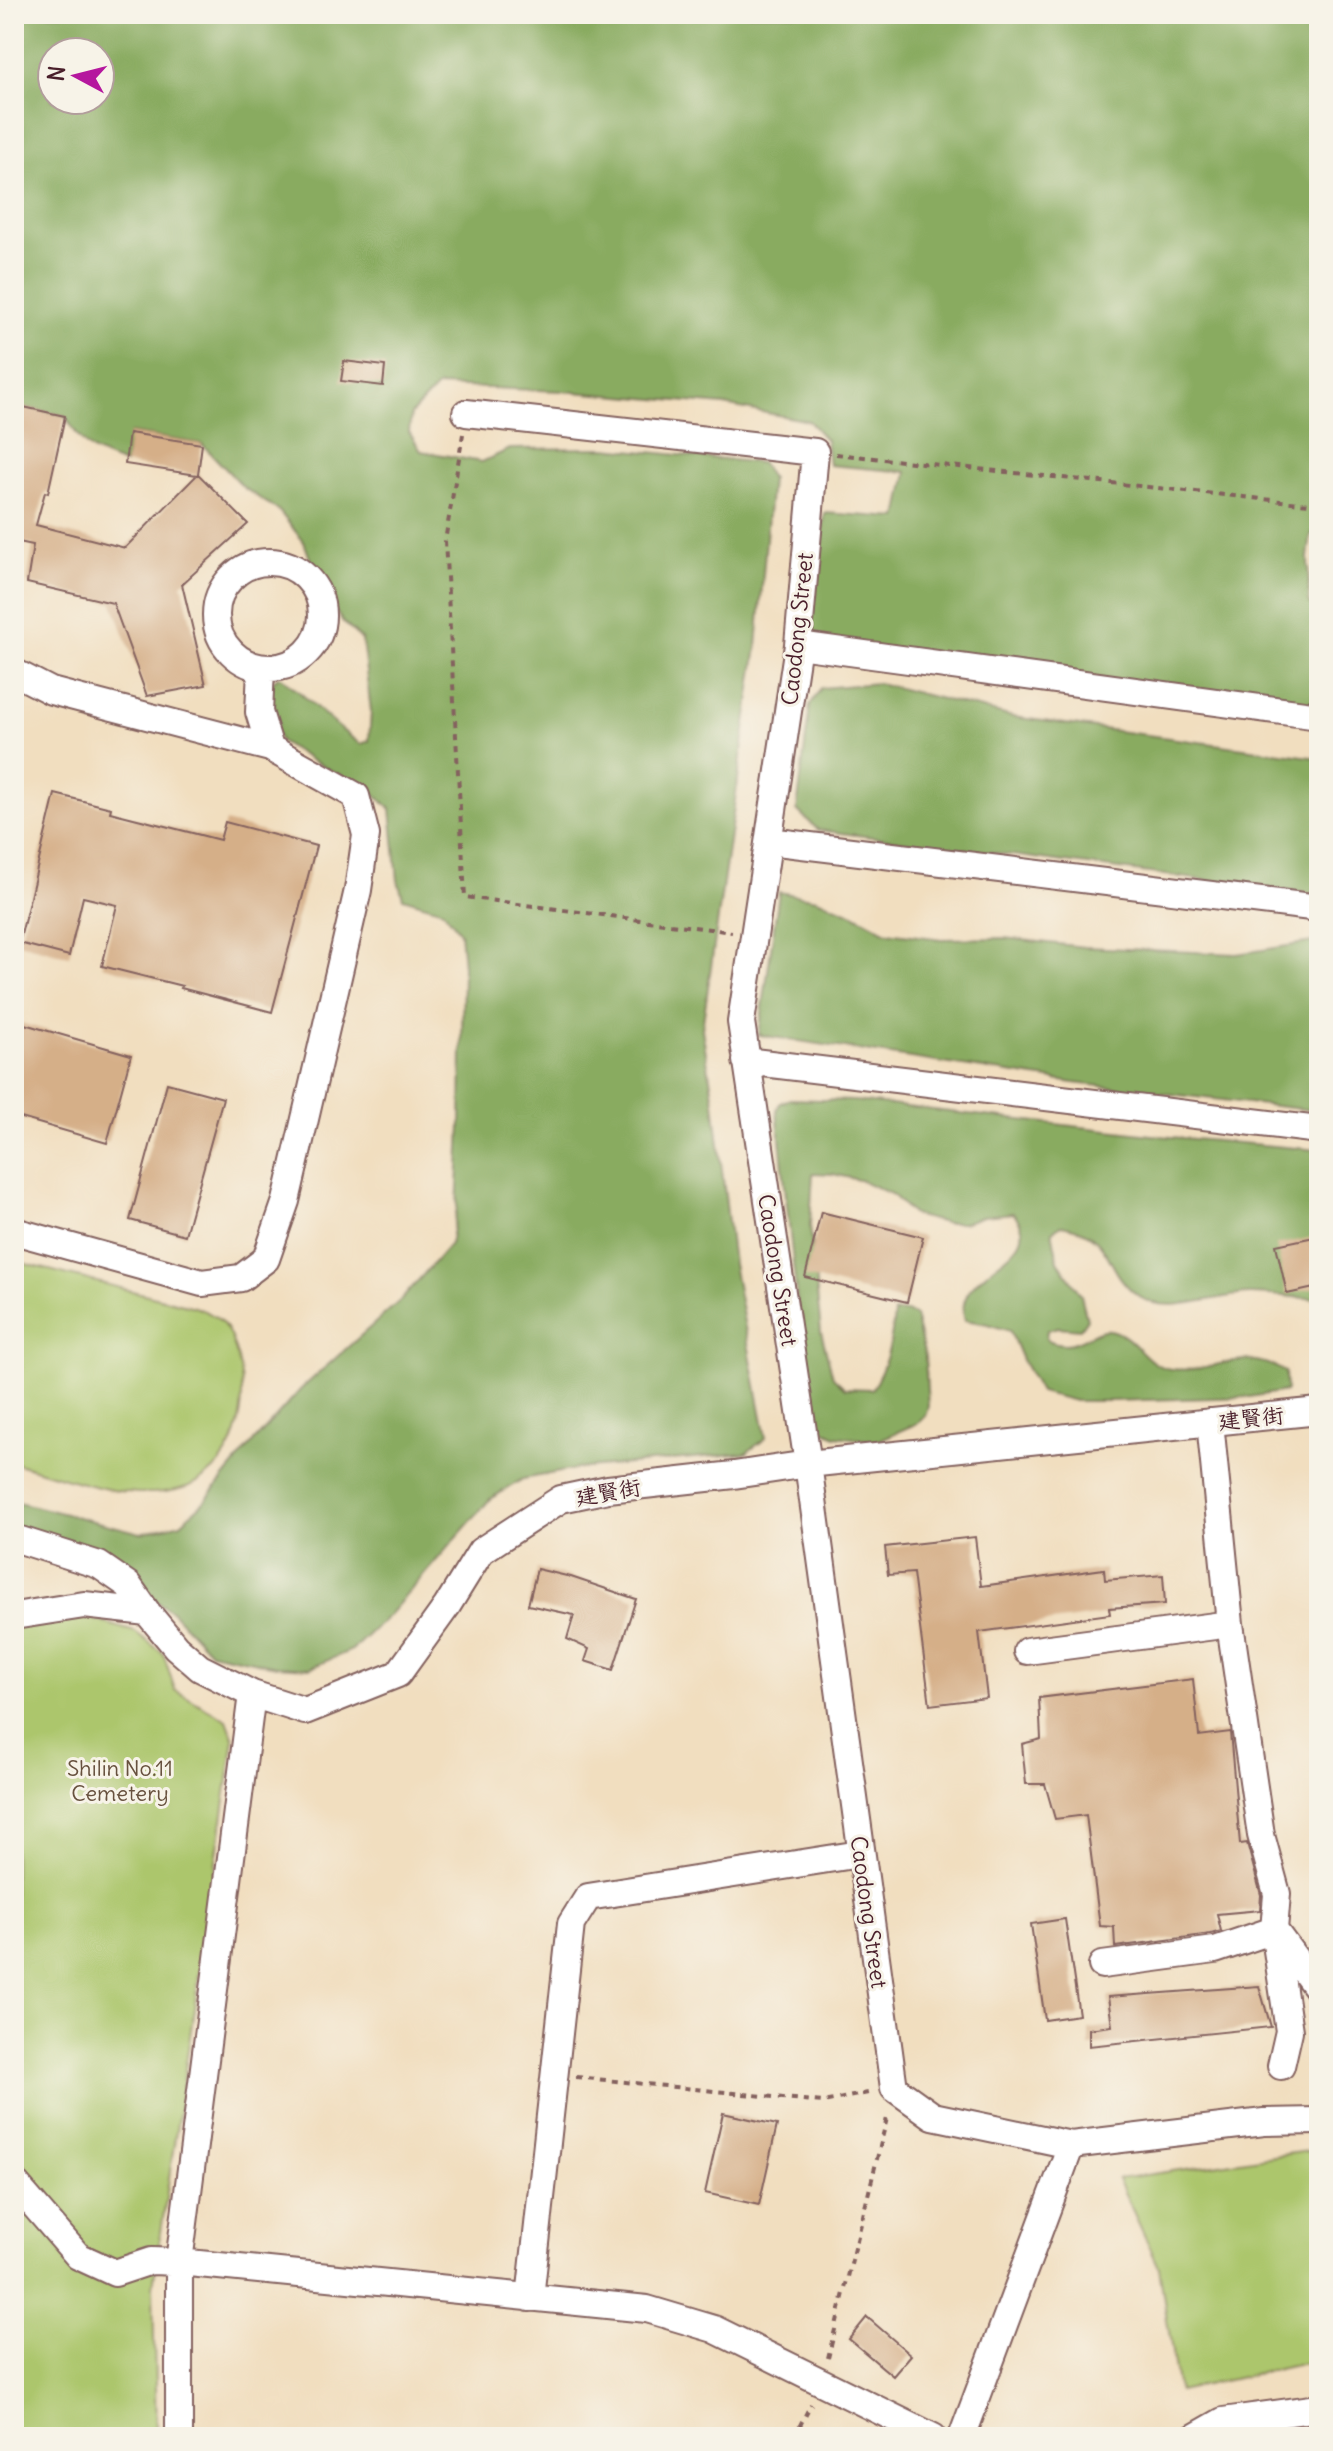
<svg xmlns="http://www.w3.org/2000/svg" width="1333" height="2451" font-family="Delius,'LXGW WenKai TC',sans-serif">
	<style>
		.green { fill: #acc66c; stroke: #7b724c; stroke-width: 2 }
		.forest { fill: #89ab60; stroke: #6a6546; stroke-width: 2; fill-rule: evenodd }
		.building { fill: #d5af88 }
		.lines { fill: none; stroke-linecap: round; stroke-linejoin: round }
		.minor-casing { stroke: #84625f; stroke-width: 30 }
		.path { stroke: #84625f; stroke-width: 4; stroke-dasharray: 6 6; stroke-linecap: butt }
		.minor { stroke: #fff; stroke-width: 26 }
		.labels { text-anchor: middle; dominant-baseline: central; stroke-width: 6; stroke-linejoin: round; paint-order: stroke }
		.street-label { font-size: 22px; fill: #4a1f2b; stroke: #f7f3e8 }
		.park-label { font-size: 22px; fill: #67513e; stroke: #f7f3e8 }
	</style>
	<rect width="100%" height="100%" fill="#f7f3e8"/>
	<filter id="ink" filterUnits="userSpaceOnUse"><feTurbulence type="fractalNoise" baseFrequency=".0125" numOctaves="2"/><feDisplacementMap in="SourceGraphic" scale="16" xChannelSelector="R" yChannelSelector="G"/><feConvolveMatrix kernelMatrix="1 2 1 2 8 2 1 2 1" color-interpolation-filters="sRGB"/></filter>
	<filter id="wash" filterUnits="userSpaceOnUse"><feTurbulence type="fractalNoise" baseFrequency=".006" numOctaves="4" result="noise"/><feDisplacementMap in="SourceGraphic" scale="32" xChannelSelector="R" yChannelSelector="G"/><feGaussianBlur stdDeviation="1.8" result="paint"/><feColorMatrix in="noise" values="0 0 0 0 0 0 0 0 0 0 0 0 0 0 0 0 0 1.4 0 .05"/><feComposite in="paint" operator="in"/></filter>
	<g filter="url(#wash)">
		<rect width="100%" height="100%" fill="#f1debf"/>
		<path class="green" d="M14 1261 195 1307C202 1310 211 1313 217 1318 226 1325 232 1339 235 1349 253 1401 238 1477 176 1490 123 1502 65 1477 14 1463Z
			M81 1616 135 1632 163 1653 175 1690 227 1720 234 1739 153 2286 156 2437H14V1623Z
			M1315 2150 1319 2198V2360L1178 2391 1159 2267 1118 2179Z"/>
		<path class="forest" d="M14 14H1319V527L1311 535 1308 557 1309 602 1319 616V709L818 640 811 630 825 513 898 518 907 472 829 465 826 440 809 421 724 405 562 391 438 386 411 414 409 432 421 451 482 462 510 449 606 448 762 463 771 479 757 647 702 1029 714 1102 733 1264 766 1438 746 1453 576 1469 523 1479 490 1499 388 1616 352 1650 310 1668 276 1666 210 1652 171 1611 71 1546 14 1528V1501L141 1533 181 1523 205 1501 249 1447 301 1389 403 1298 450 1244 457 1208 461 1126 463 966 460 932 443 910 403 898 398 880 391 809 369 789 312 761 280 741 270 718 268 686 279 676C309 697 331 725 361 744L369 741 371 711 362 640 343 622 323 594 304 542 279 511 244 488 202 444 130 433 125 464C89 452 85 448 65 416L14 405ZM52 52H100V100H52Z
			M878 683 1013 717 1319 758V895L818 830 797 810 810 705 821 688Z
			M779 892 817 899 854 914 887 932 942 939 1004 938 1084 947 1237 954 1319 941V1111L1074 1083 759 1035Z
			M790 1099 855 1101 1160 1136 1319 1150V1299C1296 1298 1273 1294 1250 1294 1221 1294 1165 1316 1140 1297 1101 1270 1118 1236 1062 1225L1052 1231 1058 1261 1081 1295 1087 1319 1080 1329 1058 1327 1047 1330 1046 1339C1077 1355 1091 1327 1110 1330 1136 1335 1144 1366 1171 1369 1215 1374 1240 1345 1285 1372L1286 1391 1250 1397 1110 1401H1075L1040 1392 1022 1360 1010 1331 988 1324 965 1320C949 1269 1054 1256 1013 1213L983 1216 963 1223H945L913 1215 893 1195 863 1181 833 1174 813 1173 810 1225 821 1332 833 1377 845 1388 872 1389C887 1364 892 1342 894 1313L906 1312 915 1316 925 1357 928 1406 925 1416 918 1423 877 1441 836 1436 813 1425 803 1358 777 1110 780 1103Z"/>
		<g id="blocks">
			<path class="building" d="M344 361 385 366 383 386 341 381Z
				M14 405 65 416 48 493 45 492 36 525 125 548 197 475 125 464 129 433 202 444 198 474 248 524 182 584 206 685 147 696 113 603 27 583 33 545 14 541Z
				M55 794 111 808 110 812 220 840 225 822 316 846 272 1012 181 988 182 986 102 966 117 905 83 897 69 956 19 943Z
				M14 1021 131 1055 107 1143 14 1116Z
				M167 1083 223 1098 185 1235 130 1220Z
				M821 1212 923 1237 907 1302 805 1277Z
				M1319 1236V1287L1287 1294 1276 1245Z
				M975 1537 981 1586 1104 1569 1105 1580 1163 1575 1165 1604 1109 1608 1110 1614 979 1632 987 1698 930 1705 913 1573 888 1575 885 1547Z
				M537 1569 571 1577 636 1599 613 1670 585 1661 589 1649 567 1639 574 1615 528 1605Z
				M1193 1679 1199 1736 1230 1732 1240 1844 1247 1843 1261 1895 1260 1910 1217 1914 1221 1931 1211 1934 1115 1947 1114 1927 1100 1926 1086 1815 1055 1819 1045 1784H1026L1022 1744 1041 1739 1039 1698Z
				M1065 1919 1079 2015 1045 2020 1031 1924Z
				M1259 1986 1271 2027 1089 2046V2029L1112 2026 1108 1997Z
				M723 2113 777 2125 759 2205 705 2193Z
				M867 2317 911 2355 893 2376 849 2339Z"/>
		</g>
	</g>
	<g filter="url(#ink)">
		<use href="#blocks" fill-opacity="0" stroke="#84625f" stroke-width="2"/>
		<g class="lines">
			<g class="minor-casing">
				<path id="minor" d="M466 413 815 452 798 645 741 1022 808 1464 894 2088 933 2116 1071 2145 1264 2122 1319 2121
					M216 615a53 53 0 1 1 106 0a53 53 0 1 1-106 0Z
					M798 645 1319 716
					M14 672 51 691 270 748
					M769 841 1319 908
					M746 1061 1319 1130
					M14 1231 202 1283 241 1278 266 1259 286 1201 358 890 366 835 356 796 270 748 259 712 261 669
					M1210 1422 1230 1624 1261 1835 1277 1894 1274 1930 1289 2031 1281 2066
					M14 1538 99 1565 128 1585 147 1612
					M14 1616 84 1605 147 1612 176 1647 200 1668 252 1694 305 1711 398 1674 447 1606 481 1551 561 1499 608 1489 734 1475 808 1464 1319 1411
					M1027 1651 1230 1624
					M1102 1965 1215 1950 1274 1930 1319 1991
					M14 2182 78 2256 115 2273 151 2261 179 2262 647 2309 714 2329 933 2437
					M530 2298 571 1924 588 1897 860 1854
					M179 2437V2262L252 1694
					M962 2437 1071 2145
					M1195 2437 1223 2421 1319 2408"/>
			</g>
			<path class="path" d="M463 434 445 541 465 897 732 932
				M836 454 1319 505
				M576 2077 823 2102 873 2092
				M828 2358 888 2114
				M794 2437 811 2404"/>
			<use href="#minor" class="minor"/>
		</g>
	</g>
	<g class="labels">
		<g class="street-label">
			<text transform="translate(797 629) rotate(-84)">Caodong Street</text>
			<text transform="translate(778 1270) rotate(81)">Caodong Street</text>
			<text transform="translate(1251 1418) rotate(-6)">建賢街</text>
			<text transform="translate(608 1492) rotate(-10)">建賢街</text>
			<text transform="translate(869 1912) rotate(82)">Caodong Street</text>
		</g>
		<g class="park-label">
			<text x="120" y="1768">Shilin No.11<tspan x="120" dy="25">Cemetery</tspan></text>
		</g>
	</g>
	<rect width="1333" height="2451" fill="none" stroke="#f7f3e8" stroke-width="48"/>
	<g transform="translate(76 76) rotate(277)"><circle r="38" fill="#f7f3e8" stroke="#b29e9c" stroke-width="2"/>
	<path d="M0-6L14 30L0 20L-14 30Z" fill="#b5179e"/>
	<text y="-12" font-size="22" font-weight="bold" text-anchor="middle" fill="#4a1f2b">N</text>
	</g>
</svg>
